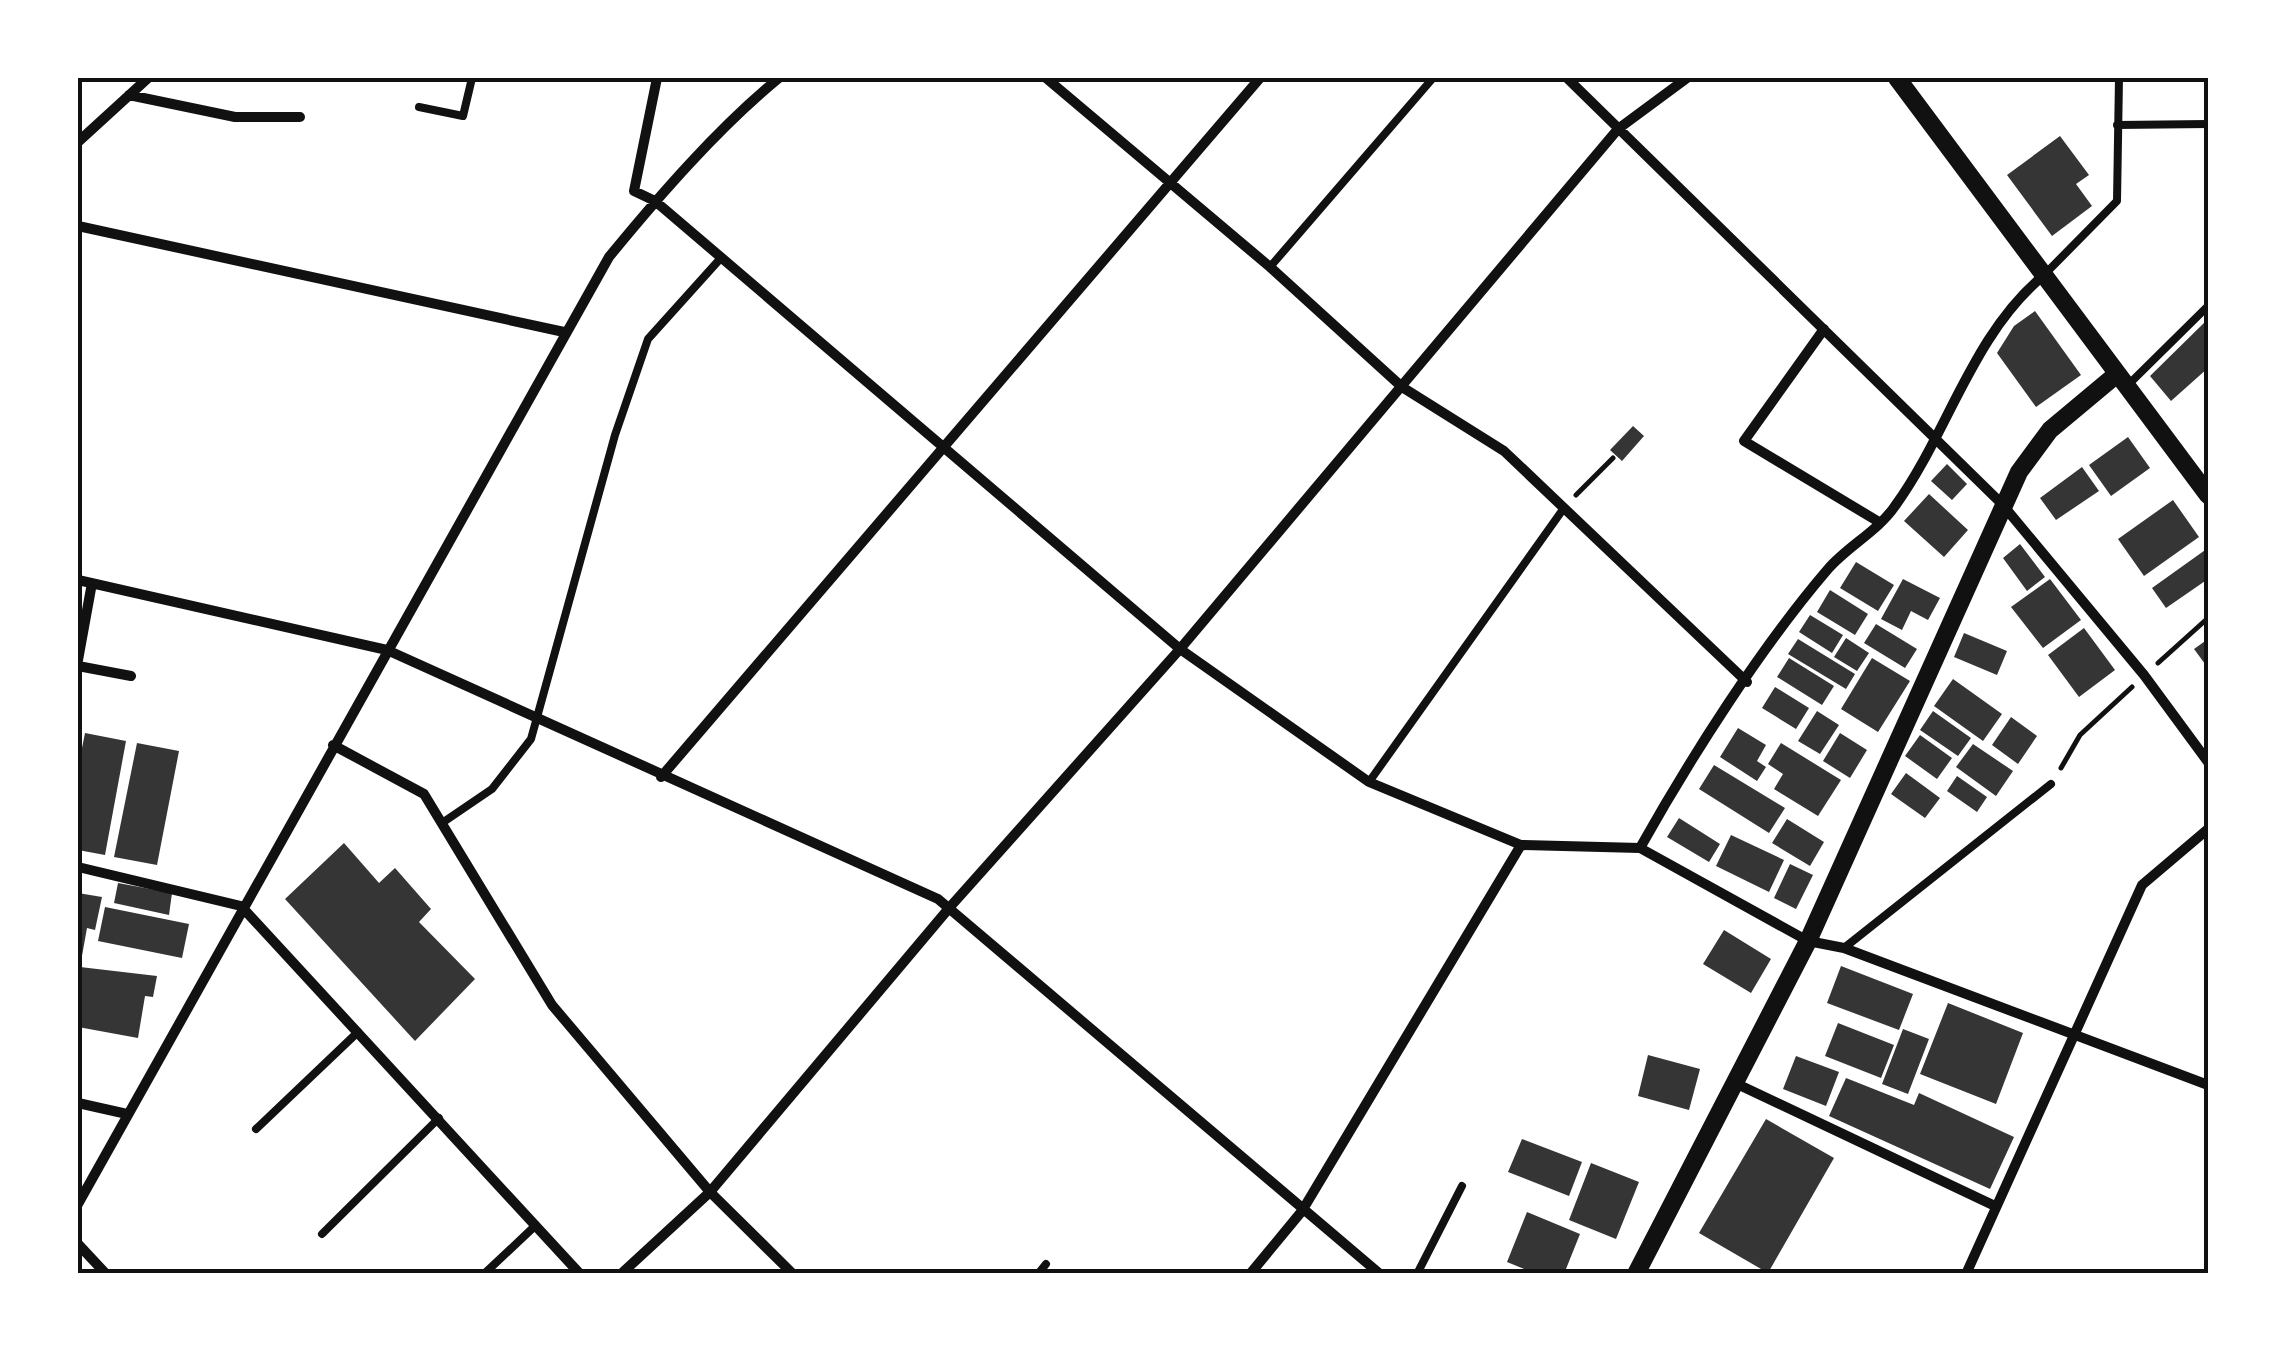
<svg xmlns="http://www.w3.org/2000/svg" width="2286" height="1351" font-family="'Sofia Sans Condensed',sans-serif">
	<style>
		.building { fill: #353535 }
		.lines { fill: none; stroke-linecap: round; stroke-linejoin: round }
		.path { stroke: #111; stroke-width: 5 }
		.service { stroke: #111; stroke-width: 8 }
		.minor { stroke: #111; stroke-width: 10 }
		.tertiary { stroke: #111; stroke-width: 18 }
		.neatline { fill: none; stroke: #111; stroke-width: 4 }
	</style>
	<rect width="100%" height="100%" fill="#fff"/>
	<path class="building" d="M2060 136 2089 175 2076 184 2092 206 2052 236 2007 175Z
		M2035 311 2081 375 2036 407 1997 353 2014 326Z
		M2208 319V368L2171 401 2150 376Z
		M1633 426 1644 436 1622 461 1610 450Z
		M2128 437 2150 468 2111 496 2089 465Z
		M1947 464 1967 484 1952 500 1931 481Z
		M2082 467 2099 491 2056 520 2040 498Z
		M1929 494 1968 530 1944 557 1904 521Z
		M2173 500 2199 537 2144 576 2118 539Z
		M2020 544 2045 577 2027 591 2003 558Z
		M2208 548V579L2166 608 2152 588Z
		M1856 562 1894 585 1878 611 1840 588Z
		M1903 579 1940 598 1928 620 1911 611 1902 630 1881 619Z
		M2050 579 2081 620 2043 648 2011 607Z
		M1830 590 1868 614 1855 635 1817 612Z
		M1810 615 1843 635 1832 653 1799 632Z
		M1876 624 1917 649 1905 668 1864 643Z
		M2084 628 2115 670 2079 697 2048 655Z
		M1964 633 2007 651 1997 675 1954 657Z
		M1846 638 1869 653 1857 671 1834 657Z
		M1798 639 1855 674 1846 689 1788 654Z
		M2208 639V668L2194 649Z
		M1789 658 1834 686 1822 705 1777 677Z
		M1872 658 1910 681 1878 732 1841 709Z
		M1953 679 2002 714 1983 741 1934 706Z
		M1775 687 1809 708 1796 729 1762 708Z
		M1817 711 1839 725 1820 754 1798 741Z
		M1933 711 1971 738 1958 756 1920 730Z
		M2011 717 2037 736 2018 764 1992 745Z
		M1738 728 1766 745 1757 761 1766 767 1757 781 1720 757Z
		M85 733 126 741 105 855 78 850V768Z
		M1840 733 1867 750 1850 778 1823 761Z
		M1920 735 1952 758 1937 779 1905 756Z
		M137 743 179 751 157 865 114 857Z
		M1781 743 1841 780 1818 816 1774 789 1783 774 1768 764Z
		M1973 744 2013 771 1996 796 1956 767Z
		M1714 765 1785 808 1769 833 1699 789Z
		M1906 773 1940 798 1925 818 1891 794Z
		M1957 776 1987 797 1977 812 1947 791Z
		M1679 818 1720 844 1709 862 1667 837Z
		M1787 819 1824 842 1810 866 1772 843Z
		M1731 835 1784 860 1769 892 1716 866Z
		M344 843 379 883 395 868 431 909 419 922 475 979 415 1041 285 899Z
		M1790 864 1813 875 1796 909 1774 898Z
		M118 883 172 893 169 915 114 903Z
		M78 893 102 897 95 930 87 928 80 967 157 976 153 997 145 996 138 1038 78 1027Z
		M105 907 189 924 182 958 98 941Z
		M1724 930 1771 959 1751 993 1703 964Z
		M1841 966 1913 994 1899 1030 1827 1003Z
		M1948 1003 2023 1033 1996 1104 1920 1074Z
		M1838 1023 1894 1045 1881 1078 1825 1056Z
		M1903 1029 1929 1039 1908 1094 1882 1084Z
		M1648 1055 1700 1069 1689 1110 1638 1096Z
		M1796 1056 1839 1072 1826 1106 1783 1089Z
		M1846 1078 1914 1105 1919 1093 2014 1137 1990 1189 1829 1116Z
		M1766 1119 1834 1158 1768 1273 1699 1233Z
		M1522 1139 1582 1162 1569 1196 1508 1172Z
		M1591 1163 1639 1182 1616 1239 1569 1220Z
		M1527 1212 1580 1234 1564 1274H1536L1507 1262Z"/>
	<g class="lines">
		<path class="path" d="M1576 495 1613 458
			M2158 663 2208 618
			M2061 768 2080 735 2132 687"/>
		<path class="service" d="M419 107 463 116 472 78
			M2117 125 2208 124
			M1270 267 1433 78
			M2045 274 2117 201 2119 78
			M2129 384 2208 306
			M1369 782 1564 508
			M442 823 492 789 531 739 615 435 648 339 720 259
			M1844 948 2051 784
			M256 1129 358 1032
			M322 1234 439 1118
			M484 1274 536 1225
			M1038 1274 1046 1264
			M1417 1274 1462 1186"/>
		<path class="minor" d="M657 78 634 191 655 201 1180 649 1369 782 1521 845 1640 848 1808 941 1844 948 2208 1085
			M1046 78 1270 267 1402 387 1504 451 1747 682
			M1567 78 2002 504 2144 675 2208 762
			M129 95 235 117H300
			M78 142 148 78
			M78 226 564 332
			M1824 329 1744 441 1879 522
			M78 580 387 650 938 899 1380 1274
			M78 660 92 583
			M78 666 131 676
			M333 745 424 794 552 1005 710 1192 793 1274
			M661 777 1260 78
			M1640 848C1691 757 1761 647 1828 569 1848 546 1878 531 1895 506 1948 433 1972 335 2043 276
			M78 867 241 906 580 1274
			M1735 1083 1995 1206
			M78 1103 127 1114
			M78 1204 609 257C659 196 718 128 779 78
			M78 1244 106 1274
			M621 1274 710 1192 950 907 1180 649 1618 129 1687 78
			M1250 1274 1302 1211 1521 845
			M1966 1274 2142 885 2208 829"/>
		<path class="tertiary" d="M1897 78 2208 495
			M1636 1274 1808 941 2019 472 2050 430 2117 374"/>
	</g>
	<rect width="2286" height="1351" fill="none" stroke="#ffffff" stroke-width="160"/>
	<rect x="80" y="80" width="2126" height="1191" class="neatline"/>
</svg>
